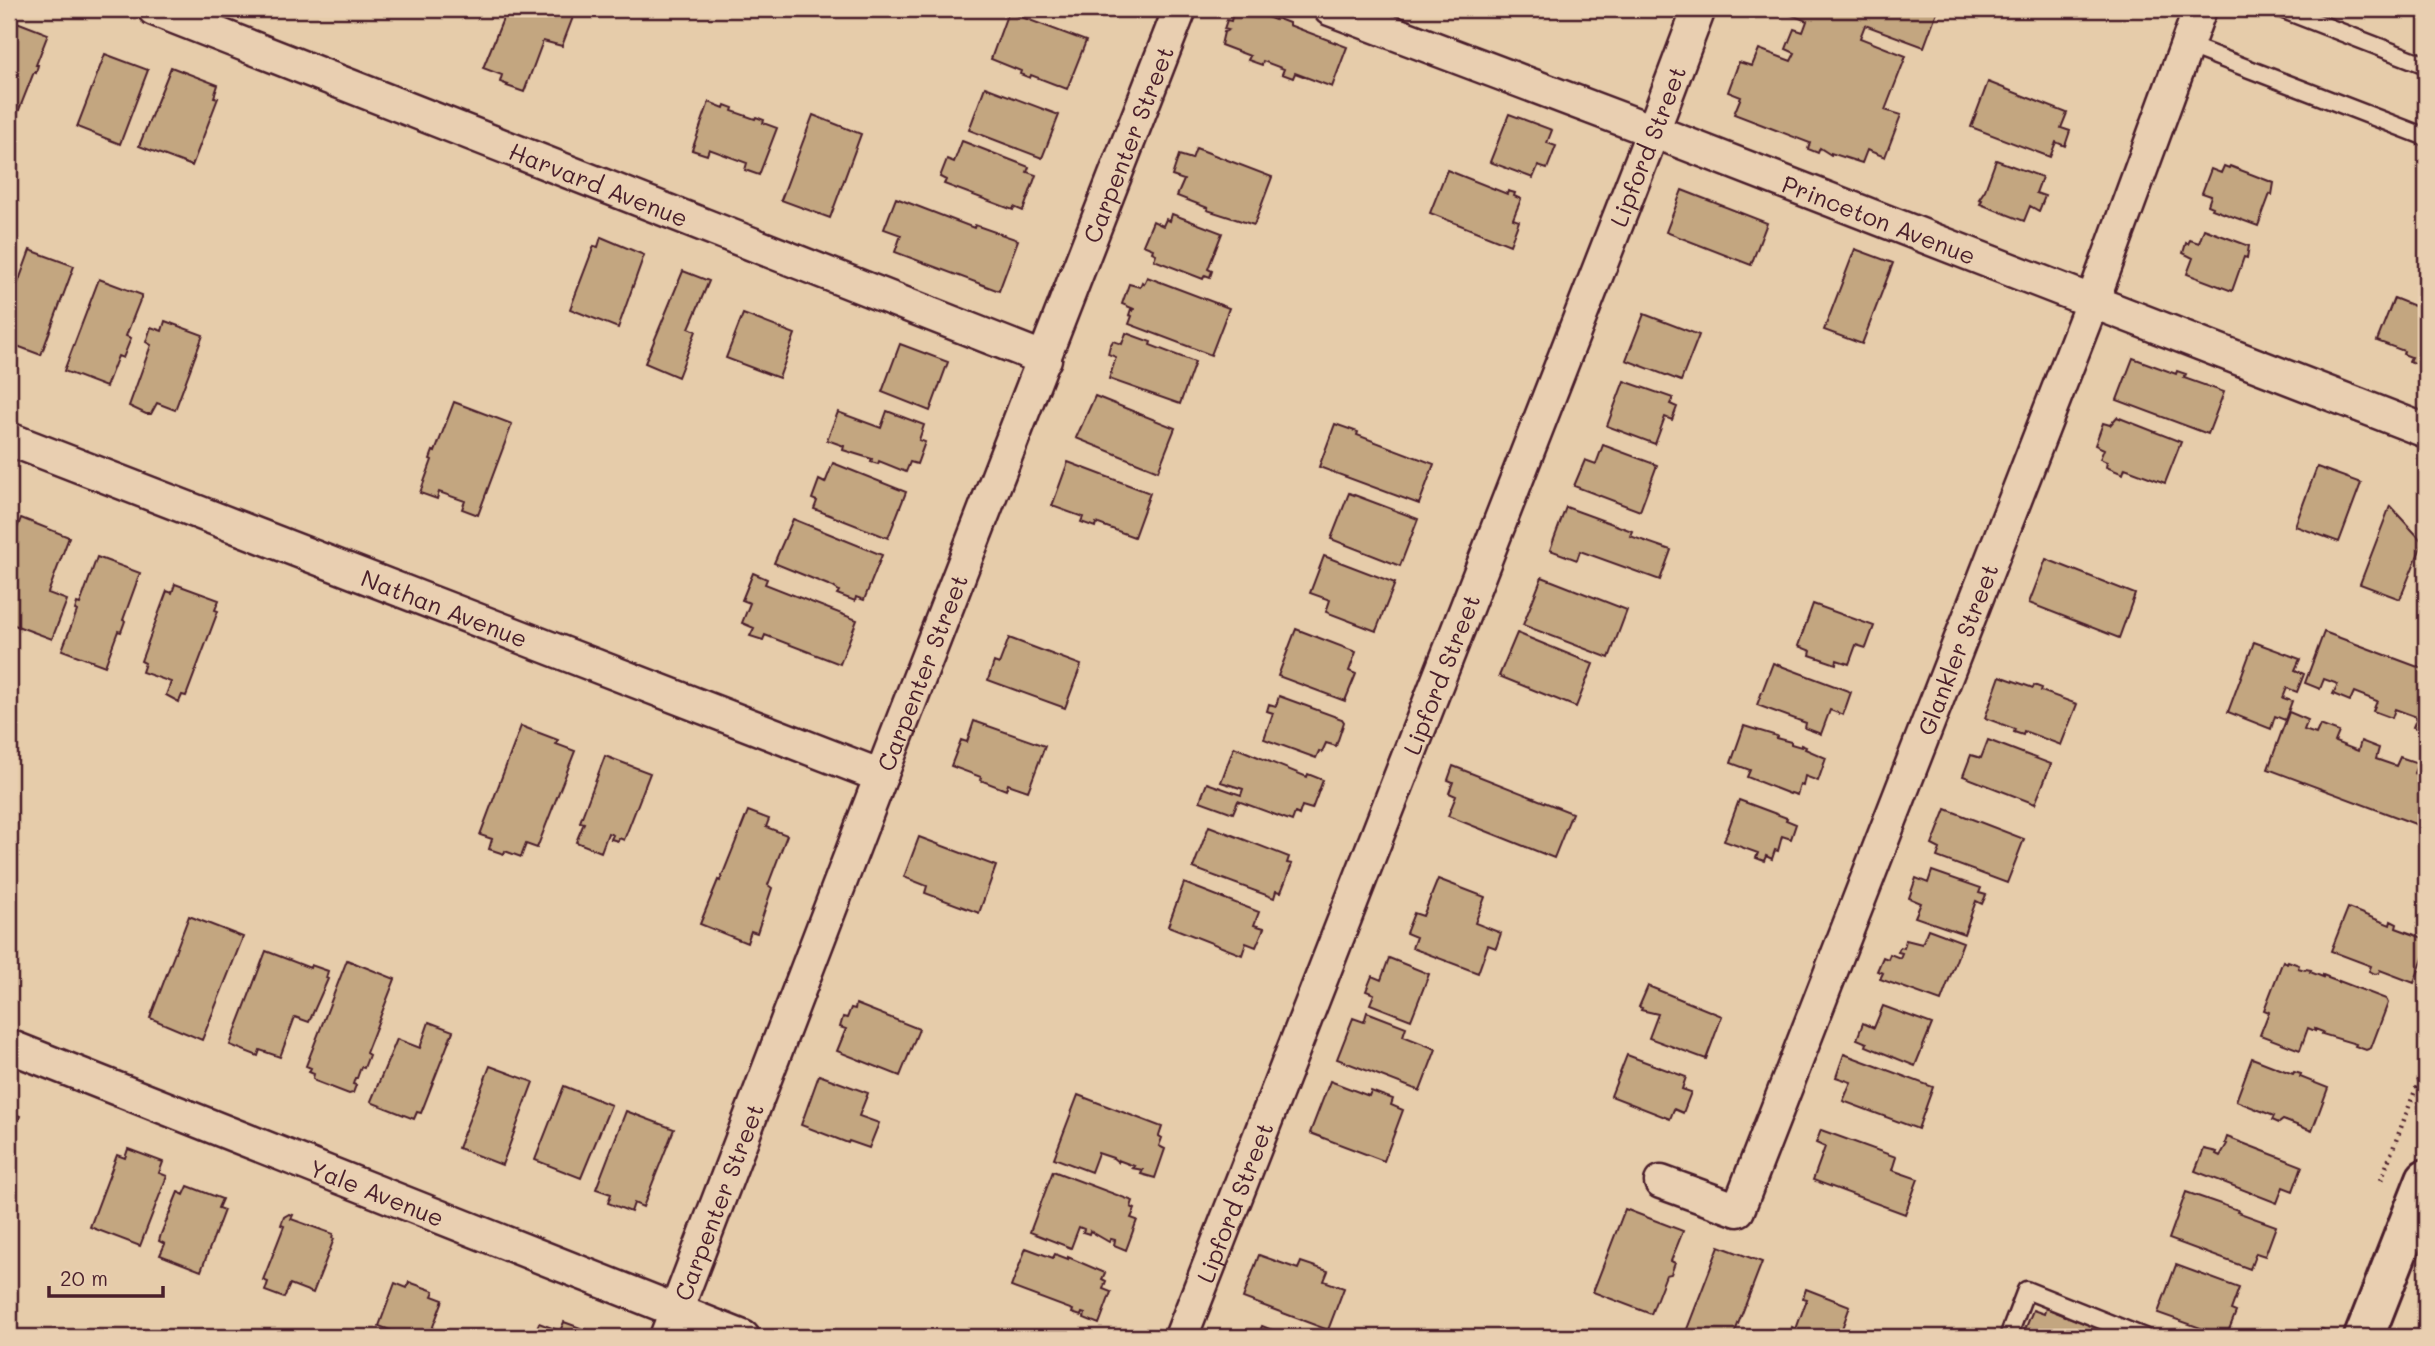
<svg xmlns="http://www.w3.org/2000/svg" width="2435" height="1346" font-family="Mali,sans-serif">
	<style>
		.building { fill: #c3a680; stroke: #4a1f2b; stroke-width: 2 }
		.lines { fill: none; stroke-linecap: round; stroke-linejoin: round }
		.lane-casing { stroke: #4a1f2b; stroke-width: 21 }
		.street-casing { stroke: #4a1f2b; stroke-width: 37 }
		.secondary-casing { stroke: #4a1f2b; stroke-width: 44 }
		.path { stroke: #4a1f2b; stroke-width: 4.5; stroke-dasharray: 2 5; stroke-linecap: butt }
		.lane { stroke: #e9cfb1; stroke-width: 16 }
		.street { stroke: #e9cfb1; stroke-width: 32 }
		.secondary { stroke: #e9cfb1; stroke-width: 38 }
		.labels { text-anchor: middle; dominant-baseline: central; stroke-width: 6; stroke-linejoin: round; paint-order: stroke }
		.street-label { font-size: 24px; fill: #4a1f2b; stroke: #e9cfb1 }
	</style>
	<rect width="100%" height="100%" fill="#e6ccaa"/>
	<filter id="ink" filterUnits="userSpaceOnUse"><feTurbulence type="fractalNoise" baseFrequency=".0143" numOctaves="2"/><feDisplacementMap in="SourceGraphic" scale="14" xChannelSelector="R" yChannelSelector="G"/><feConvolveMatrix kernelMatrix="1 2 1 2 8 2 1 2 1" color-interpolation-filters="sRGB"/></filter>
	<g filter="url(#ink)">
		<path class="building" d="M507 9H576L562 46 543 41 524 92 507 86 508 85 500 82 502 75 483 68Z
			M1234 9H1245L1275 20 1276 18 1289 23V25L1347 47 1332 87 1295 73 1293 78 1282 74 1284 69 1263 61 1262 65 1248 60 1250 56 1221 45 1224 32 1228 30 1224 29 1227 20 1231 21Z
			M1785 9H1938L1924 47 1865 25 1860 38 1906 56 1885 110 1901 115 1885 157 1867 150 1862 163 1831 153V155L1820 148 1818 153 1808 149 1810 143 1734 114 1741 97 1728 92 1739 62 1752 66 1759 49 1791 61 1795 53 1786 49 1794 29 1803 32 1807 21 1784 12Z
			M1008 12 1086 41 1067 89 1031 75 1030 78 1020 74 1021 71 991 59Z
			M9 19 48 34 36 65H38L36 73 34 72 17 115 9 112Z
			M105 54 148 70 120 144 77 127Z
			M171 67 218 85 214 97 218 98 192 166 139 146Z
			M1988 82 2067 113 2061 128 2070 131 2065 146 2056 142 2050 157 1971 127Z
			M985 87 1059 115 1042 158 969 130Z
			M709 102 724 108 725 105 733 108 732 111 755 119 756 117 764 120 763 123 777 128 759 175 745 170 747 163 709 149 707 155 692 150Z
			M1509 114 1552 130 1547 143 1556 146 1547 169 1538 166 1533 178 1490 162Z
			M813 115 861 134 830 218 781 200Z
			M962 141 1029 167 1027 172 1036 175 1023 211 1014 207 1013 210 944 184 946 180 940 177 947 159 954 162Z
			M1196 148 1272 177 1254 225 1207 210 1208 208 1177 196 1184 180 1172 176 1179 155 1192 159Z
			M1996 160 2042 177 2036 193 2045 196 2039 211 2030 206 2024 221 1980 204 1982 200 1979 199 1985 190Z
			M2224 166 2229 168 2230 166 2274 183 2272 195 2270 194 2258 226 2212 209 2213 207 2208 205 2211 196 2202 193 2211 169 2221 173Z
			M1447 170 1507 194 1508 191 1515 193 1514 196 1521 199 1513 219 1519 221 1510 245 1430 213Z
			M1682 190 1767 223 1751 265 1666 232Z
			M896 198 974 228 975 225 1018 240 999 291 895 252 901 235 884 229Z
			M1172 214 1222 233 1208 269 1212 271 1210 277 1205 275 1203 279 1154 260 1156 254 1152 252 1153 249 1143 245 1153 221 1163 226 1166 219 1170 221Z
			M2204 229 2249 246 2247 258 2244 257 2232 291 2187 274 2193 258 2183 253 2186 243 2188 244 2190 240 2199 243Z
			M601 237 644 255 618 328 570 309 594 246 598 247Z
			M1855 249 1893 263 1862 344 1824 330Z
			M30 250 74 266 41 355 9 343V308Z
			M683 271 709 281 689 328 696 331 678 377 645 363Z
			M1147 277 1229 308 1211 355 1129 324 1132 316 1129 315 1131 309 1133 311 1134 309 1122 304 1129 284 1140 287 1142 282 1144 284Z
			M99 279 142 295 126 336 131 338 123 358 118 356 106 387 64 371Z
			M2394 298 2414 306 2416 301 2426 305V367L2409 361 2411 357 2403 354 2404 351 2377 341Z
			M743 314 795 334 779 378 726 358Z
			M1644 314 1699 335 1681 381 1626 360Z
			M165 321 203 335 175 410 157 403 151 414H146L129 406 151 345 146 342 151 327 162 331Z
			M1126 333 1151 342 1150 345 1195 362 1180 404 1109 379 1116 357 1108 354 1110 346 1113 341 1122 344Z
			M900 344 948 362 930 411 882 392Z
			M2133 358 2176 374 2177 371 2186 374 2184 378 2224 392 2208 434 2117 400Z
			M1624 381 1673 398 1670 404 1677 407 1672 420 1665 417 1655 444 1607 426Z
			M1095 396 1175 428 1158 471 1076 438Z
			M454 402 512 424 478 515 462 509 465 501 439 492 437 499 420 493 432 460 430 459 433 451 435 452Z
			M887 411 924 425 919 440 925 442 917 464 910 462 906 472 879 461 878 464 871 462 872 459 843 450 844 446 827 440 838 412 881 428Z
			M2117 417 2181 442 2165 483 2125 468 2123 474 2106 467 2107 462 2100 459 2104 449 2095 445 2103 423 2110 425Z
			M1335 424 1358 432 1357 435 1434 464 1419 504 1319 467Z
			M1603 445 1657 465 1640 511 1574 486 1585 460 1596 464Z
			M1068 462 1150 493 1134 537 1096 523 1095 527 1081 522 1083 517 1052 506Z
			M833 463 906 492 888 538 814 509 817 501 812 499 819 480 825 483Z
			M2317 467 2361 483 2339 542 2295 526Z
			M1349 493 1418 519 1400 566 1331 539Z
			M2390 506 2423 542 2400 599 2360 584Z
			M1566 507 1632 531 1630 536 1671 550 1660 580 1580 551 1577 560 1550 550Z
			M21 518 69 537 48 593 67 600 52 639 9 623V549Z
			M793 519 882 555 864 600 856 597 855 601 837 594 839 591 833 587 774 563Z
			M1324 556 1395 583 1376 631 1326 612 1330 600 1310 593Z
			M97 557 140 573 123 620 125 621 121 632 118 631 105 666 62 650 77 611 75 610 77 603 80 604Z
			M2046 559 2135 594 2119 638 2029 603Z
			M753 573 767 579 765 584 857 620 840 664 765 635 763 640 750 636 754 628 742 623 750 603 742 600Z
			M1542 577 1627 610 1609 658 1523 625Z
			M175 584 219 600 215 610 218 611 186 696 182 695 179 702 166 695 171 682 142 672 145 663 141 661 167 591 172 593Z
			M1813 604 1874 626 1866 648 1856 645 1849 664 1837 660 1836 664 1810 655 1811 651 1798 646Z
			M1296 629 1356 652 1349 671 1356 674 1345 701 1278 676Z
			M2324 632 2426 670V732L2413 727 2417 717 2395 709 2392 718 2373 711 2377 701 2354 692 2350 701 2333 694 2338 684 2324 679 2320 689 2305 683Z
			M1517 633 1593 664 1576 707 1499 676Z
			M1009 638 1081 665 1065 708 988 680 994 662 999 664Z
			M2254 642 2300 659 2295 670 2304 674 2297 692 2287 688 2283 698 2292 701 2285 720 2275 716 2271 729 2228 712Z
			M1773 663 1851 692 1843 715 1830 710 1821 734 1805 728 1806 723 1757 705Z
			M2000 676 2033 688 2034 685 2042 688 2041 691 2077 704 2061 745 2024 731 2023 735 2014 732 2015 729 1985 718Z
			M1279 696 1342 719 1344 722 1336 746 1326 743 1322 752 1319 751 1316 758 1264 739 1273 713 1267 711 1269 704 1276 706Z
			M2289 712 2308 720 2304 730 2316 734 2320 725 2339 732 2335 742 2358 751 2361 741 2379 748 2376 759 2396 766 2400 757 2418 763 2414 773 2426 778V828L2268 769Z
			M974 721 1045 746 1028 791 1008 784 1006 790 980 780 981 777 951 766 961 740 967 742Z
			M521 726 558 740 556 744 575 751 537 848 526 844 521 857 505 851 504 854 489 849 492 839 480 835Z
			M1744 726 1777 736 1776 738 1791 742V744L1801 747V745L1806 747 1805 749 1826 758 1818 781 1805 776 1803 786 1800 785 1797 795 1791 793 1790 794 1747 777 1750 770 1731 763Z
			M1988 740 2051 764 2035 804 1963 776 1971 755 1981 758Z
			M1234 747 1307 777 1308 774 1323 780 1312 809 1302 806 1299 815 1295 813 1292 821 1238 801 1233 813 1200 801 1207 783 1241 795 1243 789 1221 782Z
			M605 756 650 773 624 840 619 838 618 841 611 839 613 835 608 833 601 852 576 842 584 823 580 822Z
			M1453 766 1572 813 1554 858 1448 816 1456 796 1449 793 1453 782 1448 780Z
			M1739 800 1787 818 1786 820 1796 824 1791 839 1782 836 1778 851 1775 850 1772 859 1766 856 1764 861 1756 858 1758 853 1724 841Z
			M1946 809 2024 839 2007 883 1937 857 1940 849 1932 845Z
			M748 811 769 819 766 827 787 835 768 885 772 888 757 933 751 931 747 943 700 924 718 880 720 881Z
			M1209 826 1289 857 1287 863 1292 864 1281 892 1276 891 1274 898 1193 868Z
			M919 837 996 866 979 913 925 893 927 886 904 877Z
			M1932 871 1981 888 1979 893 1986 895 1982 904 1976 901 1964 934 1915 917 1921 903 1909 898 1916 878 1928 883Z
			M1438 879 1485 897 1475 923 1501 933 1496 948 1488 945 1478 973 1412 948 1416 937 1406 933 1414 913 1423 916Z
			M1184 883 1259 912 1254 925 1264 928 1256 947 1246 943 1242 955 1168 926Z
			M2348 908 2390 925 2391 921 2397 924 2396 928 2426 939V950L2414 983 2380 970 2379 973 2375 974 2369 971 2371 966 2331 951Z
			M189 916 243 937 202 1040 150 1018Z
			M1928 929 1963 942 1941 1001 1880 979 1883 973 1877 971 1883 957 1888 959 1890 954 1900 958 1902 953 1898 952 1900 947 1904 948 1906 940 1922 944Z
			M266 951 310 968 311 965 328 971 326 978 328 979 309 1022 295 1017 280 1057 260 1050 258 1056 230 1045Z
			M1389 958 1429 974 1411 1020 1370 1004 1374 994 1366 991 1372 976 1381 980Z
			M347 960 395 979 366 1053 369 1055 364 1068 361 1067 357 1078H355L353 1084 356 1085 353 1093 349 1094 315 1081 313 1078 314 1074 309 1072 311 1068 306 1066Z
			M2283 961 2287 963 2288 961 2299 965 2298 968 2305 970 2306 969 2311 970 2310 972 2323 977V975L2328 977V978L2339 982V981L2386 999 2388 1003 2371 1048 2366 1050 2355 1046 2356 1044 2322 1034 2323 1032 2315 1029V1031L2308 1028 2300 1050 2260 1035 2269 1012 2264 1010Z
			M1648 986 1722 1016 1706 1059 1649 1038 1658 1014 1641 1010 1642 1008 1639 1007Z
			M856 1004 919 1029 900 1076 837 1051 846 1029 840 1027 843 1017 847 1018 851 1008 855 1009Z
			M1883 1006 1932 1024 1915 1066 1866 1046 1867 1043 1857 1039 1863 1023 1874 1028Z
			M1367 1012 1406 1027 1403 1036 1436 1049 1420 1091 1337 1059 1353 1018 1364 1022Z
			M429 1022 453 1031 421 1113 417 1112 414 1119 373 1103 371 1101 397 1039 420 1048Z
			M1844 1054 1933 1087 1918 1129 1843 1101 1851 1082 1836 1077Z
			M1627 1055 1686 1077 1682 1089 1691 1092 1683 1113 1674 1109 1670 1119 1611 1096Z
			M2252 1058 2293 1074 2294 1072 2301 1074 2300 1077 2328 1088 2312 1131 2283 1120 2279 1123 2272 1120 2274 1116 2236 1101Z
			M490 1066 533 1082 502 1165 458 1148Z
			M819 1075 868 1093 859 1116 879 1123 869 1148 849 1141 848 1143 801 1125Z
			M1330 1081 1369 1096 1371 1091 1393 1099 1391 1105 1403 1110 1384 1161 1310 1133Z
			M564 1086 611 1105 581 1178 535 1160Z
			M1078 1095 1162 1127 1159 1136 1162 1138 1159 1146 1165 1149 1155 1178 1141 1174 1143 1170 1132 1168 1134 1166 1118 1160V1162L1113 1158 1098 1153 1091 1172 1054 1158Z
			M9 1111 20 1116 9 1145Z
			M626 1111 674 1129 643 1207 634 1203 631 1212 608 1203 611 1194 596 1189Z
			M1821 1130 1896 1157 1892 1170 1918 1179 1905 1214 1813 1180 1825 1147 1816 1143Z
			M2227 1137 2302 1166 2293 1191 2283 1187 2277 1203 2195 1171 2204 1149 2217 1152 2216 1154 2220 1156 2227 1144 2225 1143Z
			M128 1149 163 1162 159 1173 167 1176 140 1246 90 1227 117 1155 125 1158Z
			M1053 1171 1133 1201 1131 1207 1135 1209 1131 1218 1137 1220 1126 1250 1114 1245 1115 1240 1111 1239 1109 1242 1090 1231 1089 1234 1083 1232 1084 1229 1079 1227 1071 1248 1030 1232Z
			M188 1186 222 1199 218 1208 224 1210 201 1271 160 1255 165 1244 159 1241 161 1234 178 1192 184 1195Z
			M2186 1192 2238 1210 2237 1212 2276 1226 2265 1256 2256 1253 2250 1269 2169 1239Z
			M1625 1209 1683 1231 1671 1261 1675 1263 1671 1274 1666 1275 1651 1314 1593 1292Z
			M289 1214 293 1215 291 1219 333 1234 332 1238 334 1239 313 1293 290 1284 284 1298 265 1291 268 1282 263 1280 284 1226 281 1225 284 1217Z
			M1719 1246 1762 1262 1733 1337H1684Z
			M1026 1248 1053 1258 1055 1254 1068 1259V1257L1105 1273 1102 1279 1106 1281 1103 1289 1111 1292 1099 1324 1084 1318 1085 1314 1082 1313 1081 1316 1072 1313 1073 1310 1011 1287Z
			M1259 1255 1298 1269 1301 1262 1328 1271 1324 1281 1344 1288 1328 1330 1243 1298Z
			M2176 1265 2239 1288 2231 1310 2236 1312 2226 1337 2158 1313Z
			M409 1282 434 1291 432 1296 443 1300 429 1337H408L379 1326 395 1283 407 1288Z
			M1806 1289 1850 1306 1839 1337H1792L1793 1335 1790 1334 1792 1327 1796 1329 1807 1299 1803 1298Z
			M2046 1308 2120 1337H2022L2033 1310 2044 1314Z
			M564 1322 600 1335 599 1337H533L539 1323 560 1331Z
			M1262 1326 1290 1337H1257Z"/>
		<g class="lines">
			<g class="lane-casing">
				<path id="lane" d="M2281 9 2426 65
					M2187 45 2426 137
					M2008 1337 2026 1290 2144 1337"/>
			</g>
			<g class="street-casing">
				<g id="street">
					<path id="s1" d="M154 9 1045 359"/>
					<path id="s2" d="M1330 9 1653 131 2426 431"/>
					<path id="s3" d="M9 439 881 776"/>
					<path id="s4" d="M9 1046 743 1337"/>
					<path id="s5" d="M1661 1182 1738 1210 2093 300 2200 9"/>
					<path id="s6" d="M666 1337 881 776 1180 9"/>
					<path id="s7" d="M1181 1337 1653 131 1699 9"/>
				</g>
			</g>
			<g class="secondary-casing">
				<path id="secondary" d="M2364 1337 2426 1179"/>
			</g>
			<path class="path" d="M2381 1180 2426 1062
				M2320 1337 2325 1325"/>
			<use href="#lane" class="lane"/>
			<use href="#street" class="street"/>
			<use href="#secondary" class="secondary"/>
		</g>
	</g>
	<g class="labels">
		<g class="street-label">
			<text stroke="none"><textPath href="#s6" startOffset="1279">Carpenter Street</textPath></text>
			<text stroke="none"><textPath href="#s7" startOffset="1279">Lipford Street</textPath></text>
			<text stroke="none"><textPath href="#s1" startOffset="478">Harvard Avenue</textPath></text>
			<text stroke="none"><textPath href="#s2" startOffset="588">Princeton Avenue</textPath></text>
			<text stroke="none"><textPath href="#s3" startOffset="467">Nathan Avenue</textPath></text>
			<text stroke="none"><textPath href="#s5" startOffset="684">Glankler Street</textPath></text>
			<text stroke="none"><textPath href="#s6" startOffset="712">Carpenter Street</textPath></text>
			<text stroke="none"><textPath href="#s7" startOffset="712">Lipford Street</textPath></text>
			<text stroke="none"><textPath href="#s4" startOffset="396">Yale Avenue</textPath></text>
			<text stroke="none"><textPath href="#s7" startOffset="145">Lipford Street</textPath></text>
			<text stroke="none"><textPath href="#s6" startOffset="145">Carpenter Street</textPath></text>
		</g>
	</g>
	<rect width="2435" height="1346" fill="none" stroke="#e9cfb1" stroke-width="35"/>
	<rect x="18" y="18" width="2400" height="1311" fill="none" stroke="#4a1f2b" stroke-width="2.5" filter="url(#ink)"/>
	<path d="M49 1286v10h114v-10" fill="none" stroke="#4a1f2b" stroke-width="3.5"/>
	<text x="60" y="1286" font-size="21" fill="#4a1f2b" stroke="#e9cfb1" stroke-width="5" paint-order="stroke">20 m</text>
</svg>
